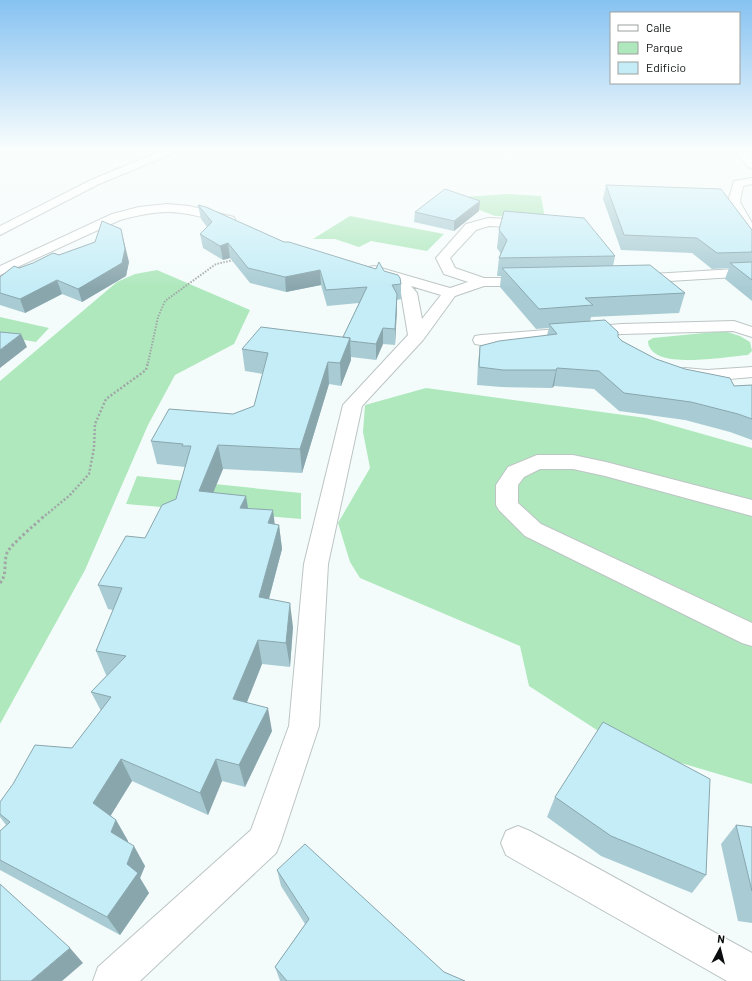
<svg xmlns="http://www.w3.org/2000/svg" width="752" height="981" font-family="Barlow,sans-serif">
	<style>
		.green { fill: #afe8bd }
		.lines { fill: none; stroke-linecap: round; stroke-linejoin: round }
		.minor-casing { stroke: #bcc4c4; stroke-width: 2 }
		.tertiary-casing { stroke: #bcc4c4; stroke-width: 2 }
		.secondary-casing { stroke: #bcc4c4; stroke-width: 2 }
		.path-far2 { stroke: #a0a6a6; stroke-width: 2; stroke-dasharray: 1.5 1.5; stroke-linecap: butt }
		.path-far1 { stroke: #a0a6a6; stroke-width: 2.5; stroke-dasharray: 2 2; stroke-linecap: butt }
		.path { stroke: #a0a6a6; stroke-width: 3; stroke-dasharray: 2.5 2.5; stroke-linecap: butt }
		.minor { fill: #fff; fill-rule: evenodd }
		.tertiary { fill: #fff; fill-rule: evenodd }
		.secondary { fill: #fff; fill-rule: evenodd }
		.wall { fill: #a9ccd4 }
		.shaded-wall { fill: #8aa6ad }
		.building { fill: #c5edf7; stroke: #8aa6ad }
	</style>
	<rect width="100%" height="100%" fill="#f4fcfb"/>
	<path class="green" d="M507 194 541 196 545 218 495 216 449 198Z
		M350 216 444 234 427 251 371 241 359 247 335 239H313Z
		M157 270 250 310 234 344 175 375 148 425 85 570 0 724V381L117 282 135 274Z
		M0 317 49 328 36 342 0 336Z
		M724 331 740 336 750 342 752 351 748 355C728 356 649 372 648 341L653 338Z
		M426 388 646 418 752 448V784L620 745 529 686 520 646 360 578 350 562 338 523 370 468 363 432 365 405Z
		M137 476 301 493V519L126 504Z"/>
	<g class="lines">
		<g class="minor-casing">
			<path id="minor" d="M752 178V184L743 186 740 202 752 223V238L747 237 745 234 728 202 734 181Z
				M167 204 189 206 234 217 235 220 234 223 229 224C209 219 188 212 167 212 151 212 136 216 120 220L0 275V266L112 214 139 207Z
				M488 218 531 220 536 221 537 224 536 227 531 228 489 226 476 230 450 258 455 268 484 278H530L535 279 537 282 535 285 530 286H484L455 296 423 340 362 406 328 564 319 726 281 841 276 853 140 981H93L98 967 251 830 289 726 304 564 343 405 408 335 401 293 391 279 369 273 367 270 369 267 374 266 450 288 468 282 444 274 436 258 466 224ZM411 286 441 295 422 319 417 293Z
				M752 268V276L636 283 631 282 629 279 631 276 636 275Z
				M734 321 752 327V337L733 331 622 334 481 345 475 344 473 340 475 336 481 335 622 324Z
				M752 367V377C728 379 703 383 679 377L676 373 679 369 685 368 707 370Z
				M537 455H573L606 462 752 500V516L605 476 573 469H540L524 477 518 485V503L541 524 752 623V646L742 643 525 536 499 510 496 505V485L508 467Z
				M518 826 530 831 752 953V981H727L506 855 501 843 506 831Z"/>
		</g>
		<g class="tertiary-casing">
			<path id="tertiary" d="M161 151H175L174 153 99 184 0 235V226L91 180Z"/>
		</g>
		<g class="secondary-casing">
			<path id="secondary" d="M736 151H747L752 158V168L748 167Z"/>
		</g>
		<path class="path-far2" d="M148 363 158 317 165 301 216 264 234 260"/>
		<path class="path-far1" d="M42 518 69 496 89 474 94 448 95 424 106 399 146 370 148 362"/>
		<path class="path" d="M0 583C8 573 3 564 7 553 10 545 36 524 43 517"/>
		<use href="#minor" class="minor"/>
		<use href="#tertiary" class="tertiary"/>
		<use href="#secondary" class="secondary"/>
	</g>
	<path class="wall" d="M606 185 752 230V301L725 279 729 268 712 269 692 253 621 250 603 199Z
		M198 205 284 242 384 271 401 284V299L397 300 395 345 383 344 376 360 351 357V360L341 386 329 384 302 473 223 469 213 492 248 509 275 524 279 525 282 549 269 599 293 627 290 667 262 664 247 702 272 731 245 787 222 781 208 815 132 781 110 816 116 820 128 841 127 842 145 866 140 878 149 893 120 935 0 870V831L6 825 0 817V802L72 748 101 711 91 692 107 675H106L96 651 113 610 108 609 98 585 145 538 176 499 185 467 157 464 151 441 233 414 254 406 263 374 245 371 242 349 343 337 359 303 327 306 321 285 286 292 250 283 230 258 223 260 203 248 200 234 207 227 201 219Z
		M479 211 454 231 414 222 415 212Z
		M499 230 615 256 613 266 685 293 679 313 591 317 590 322 618 337 622 341 656 359 734 386 752 385V440L730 432 685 420 619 411 594 389 554 386 552 388 501 387 477 385 478 363 480 346 547 335 549 328 536 329 500 287 501 276H497L499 258 501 254 497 248Z
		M59 255 129 262 126 276 82 302 62 294 25 313 0 305V277Z
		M555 797 706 875 692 893 601 856 547 817Z
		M736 825 752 827V923L738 921 721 844Z
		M277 870 444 972 465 981H280L275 967 305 924 281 886Z"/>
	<path class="shaded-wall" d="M480 201 479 211 454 231V221Z
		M121 229 129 262 126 276 82 302 78 289Z
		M228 243 230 258 223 260 220 246Z
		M320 270 321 285 286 292 285 277Z
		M57 280 62 294 25 313 20 299Z
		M397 294V310L395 345V329Z
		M383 328V344L376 360V344Z
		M21 334 27 347 0 368V350Z
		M350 338 351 360 341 386 340 363Z
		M328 362 329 384 302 473 300 449Z
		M557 368 554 386 552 388 556 370Z
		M218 445 223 469 204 515 199 491Z
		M246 496 250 520 240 508Z
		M273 510 276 534 268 523Z
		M279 525 282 549 263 621 259 597Z
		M290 603 293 627 290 667 286 643Z
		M258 640 262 664 239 722 233 699Z
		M268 708 272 731 245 787 239 765Z
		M121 759 132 781 105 825 93 803Z
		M216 759 222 781 208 815 200 793Z
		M116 820 128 841 123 853 111 832Z
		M134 846 145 866 140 878 149 893 120 935 107 917Z
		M70 948 83 963 62 981H31Z"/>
	<path class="building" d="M606 185 721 189 752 230V252L717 253 697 238 624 235Z
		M445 189 480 201 454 221 415 212Z
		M198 205 206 207 284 242H289L376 269 379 262 384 271 398 275 400 278 401 284 392 285 397 294 395 329 383 328 376 344 350 341V338L343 337 367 287 326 290 320 270 285 277 248 268 228 243 220 246 200 234 212 222Z
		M504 211 584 218 615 256 499 258 507 240 499 230Z
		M102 221 121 229 125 249 122 263 78 289 57 280 20 299 0 293V277L14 266 19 268 33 263 53 253 59 255 95 242Z
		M752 262V280L730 263Z
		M650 265 685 293 585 298 593 305 539 309 502 268Z
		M605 320 618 332V337L622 341 656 359 685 369 730 378 734 386 752 385V419L738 414 691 402 624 393 599 371 557 368 556 370H503L479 367 480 346 499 341 557 334 549 324Z
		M261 327 350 338 340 363 328 362 300 449 218 445 199 491 246 496 240 508 273 510 268 523 279 525 259 597 290 603 286 643 258 640 233 699 268 708 239 765 216 759 200 793 121 759 93 803 116 820 111 832 134 846 127 864 138 873 107 917 0 860V831L10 822 0 814V802L13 784 35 745 72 748 111 697 91 692 126 656 96 651 122 588 98 585 126 536 145 538 162 505 176 499 191 446H182L183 444 151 441 169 409 233 414 254 406 268 353 242 349Z
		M0 332 21 334 0 350Z
		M603 722 710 779 706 875 611 836 555 797Z
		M736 825 752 827V891Z
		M305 844 444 972 465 981H287L275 967 309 919 277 870Z
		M0 884 70 948 31 981H0Z"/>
	<linearGradient id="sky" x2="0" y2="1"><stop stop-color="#86c2f1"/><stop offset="0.52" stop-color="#fafefd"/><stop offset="1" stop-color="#fafefd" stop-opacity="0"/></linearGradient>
	<rect width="752" height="288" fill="url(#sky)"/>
	<rect x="610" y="12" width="130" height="72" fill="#ffffff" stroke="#9d9f9f"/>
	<rect x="618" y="25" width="20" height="6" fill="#ffffff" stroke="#9d9f9f"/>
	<text x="646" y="32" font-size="12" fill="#0b0e0e">Calle</text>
	<rect x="618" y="42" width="20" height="12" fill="#afe8bd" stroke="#9d9f9f"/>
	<text x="646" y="52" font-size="12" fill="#0b0e0e">Parque</text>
	<rect x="618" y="62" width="20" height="12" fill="#c5edf7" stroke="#9d9f9f"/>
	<text x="646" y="72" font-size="12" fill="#0b0e0e">Edificio</text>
	<g transform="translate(720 949) rotate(7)" stroke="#ffffff" stroke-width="3" paint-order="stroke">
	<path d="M0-3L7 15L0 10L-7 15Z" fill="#0b0e0e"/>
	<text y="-6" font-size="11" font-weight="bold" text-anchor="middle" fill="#0b0e0e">N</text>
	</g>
</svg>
